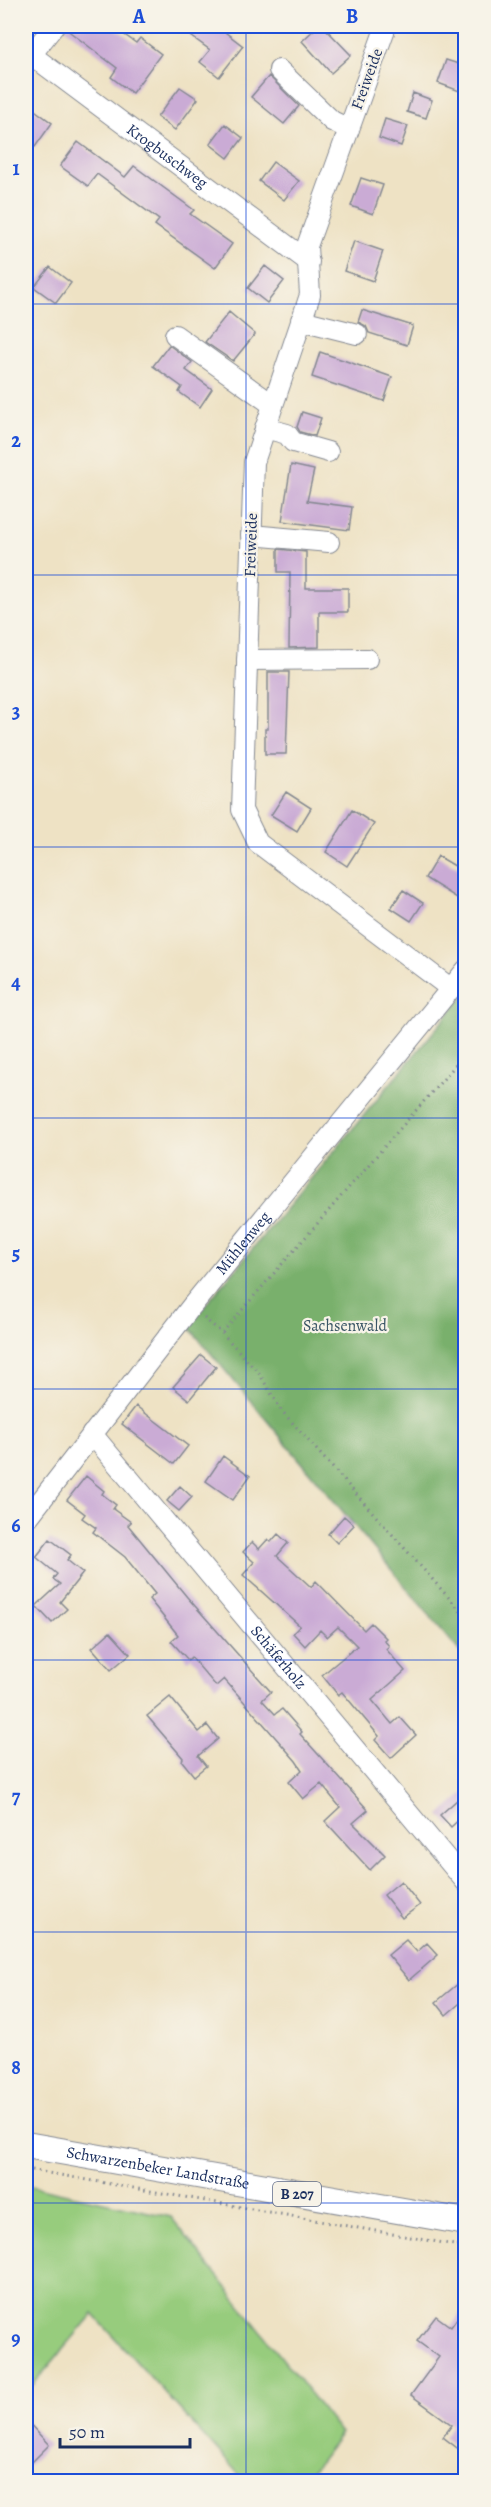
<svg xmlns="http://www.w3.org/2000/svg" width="491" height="2507" font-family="Alegreya,serif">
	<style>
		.green { fill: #97cc7d; stroke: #597e6e; stroke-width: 1.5 }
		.forest { fill: #79b06c; stroke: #4a7065; stroke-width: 1.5 }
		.building { fill: #caabd5 }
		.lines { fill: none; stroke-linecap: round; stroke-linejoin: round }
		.minor-casing { stroke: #848891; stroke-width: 22 }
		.major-casing { stroke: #848891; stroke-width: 28 }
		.path { stroke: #848891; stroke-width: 3; stroke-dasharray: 1.5 4.5; stroke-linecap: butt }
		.minor { stroke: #fff; stroke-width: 20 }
		.major { stroke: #fff; stroke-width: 26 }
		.grid { fill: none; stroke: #1d4ed8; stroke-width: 1.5; stroke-opacity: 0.55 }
		.labels { text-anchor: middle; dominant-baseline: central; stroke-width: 4.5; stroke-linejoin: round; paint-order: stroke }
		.shield { fill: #f7f3e8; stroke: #5d6a87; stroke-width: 1.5 }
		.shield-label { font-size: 15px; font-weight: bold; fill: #1b2f5e }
		.street-label { font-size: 16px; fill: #1b2f5e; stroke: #f7f3e8 }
		.park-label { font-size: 16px; fill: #3a5666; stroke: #f7f3e8 }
		.neatline { fill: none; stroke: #1d4ed8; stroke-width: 2 }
		.grid-label { font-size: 20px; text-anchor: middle; font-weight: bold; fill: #1d4ed8 }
	</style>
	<rect width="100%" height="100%" fill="#f7f3e8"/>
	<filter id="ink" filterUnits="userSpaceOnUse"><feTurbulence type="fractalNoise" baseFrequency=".0167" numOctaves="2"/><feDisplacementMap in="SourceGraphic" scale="12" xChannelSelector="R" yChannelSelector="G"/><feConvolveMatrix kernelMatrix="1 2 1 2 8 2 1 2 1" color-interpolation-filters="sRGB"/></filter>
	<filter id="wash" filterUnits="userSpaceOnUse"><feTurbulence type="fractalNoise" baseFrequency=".008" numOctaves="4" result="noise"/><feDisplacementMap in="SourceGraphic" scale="24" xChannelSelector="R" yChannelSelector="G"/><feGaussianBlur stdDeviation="1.35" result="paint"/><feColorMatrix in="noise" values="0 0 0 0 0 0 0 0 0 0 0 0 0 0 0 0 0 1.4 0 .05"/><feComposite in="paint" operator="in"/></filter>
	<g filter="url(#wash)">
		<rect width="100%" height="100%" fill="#eee2c4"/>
		<path class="green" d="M26 2185 171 2217 341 2433 304 2481H245L93 2314 26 2393Z"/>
		<path class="forest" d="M465 994V1658L188 1326Z"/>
		<g id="blocks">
			<path class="building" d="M66 26H112L136 43 140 38 161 54 132 93 111 77 117 68 66 29Z
				M177 26H217L243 46 219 77 200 62 210 50Z
				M318 26H323L351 55 331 73 302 41Z
				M446 60 465 66V93L438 83Z
				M269 76 299 106 284 124 251 97Z
				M180 87 198 99 175 130 157 117Z
				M413 93 432 100 426 118 407 112Z
				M32 108 52 123 35 147 26 140V118Z
				M385 119 408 126 401 146 379 138Z
				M225 124 243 138 228 158 210 144Z
				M78 142 125 177 134 166 194 210 190 214 232 244 215 268 155 225 159 220 97 174 88 186 60 166Z
				M273 162 299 181 284 200 259 181Z
				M361 178 383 185 373 214 351 206Z
				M354 241 383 251 373 281 344 271Z
				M265 266 284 281 267 303 248 288Z
				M50 267 71 283 56 303 34 287Z
				M362 310 413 326 407 345 369 333 366 326 358 322Z
				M229 312 255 334 233 361 205 342Z
				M169 345 192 362 186 370 212 389 200 407 179 392 182 387 153 366Z
				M320 352 392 377 384 401 312 377Z
				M302 412 321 418 315 436 300 432 297 427Z
				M291 465 314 470 307 501 352 507 349 530 282 521Z
				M278 549 306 552V588H348V612H319V647L289 648 290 572H278Z
				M268 672H289L286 754H265V729H268Z
				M286 792 311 808 297 831 271 815Z
				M352 810 374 824 347 866 326 852Z
				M438 856 465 872V903L425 878Z
				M403 890 423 903 411 921 391 908Z
				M201 1355 216 1367 189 1400 173 1387Z
				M136 1406 188 1446 174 1464 122 1424Z
				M223 1456 250 1476 233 1500 206 1481Z
				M86 1476 104 1491 102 1494 116 1505 113 1509 131 1522 128 1525 187 1597 271 1692 262 1700 275 1714 282 1709 302 1732 300 1734 368 1810 353 1823 385 1855 370 1870 325 1821 340 1807 321 1784 303 1799 289 1782 302 1770 296 1761 224 1679 216 1686 191 1657 188 1660 171 1641 178 1635 149 1599 155 1594 125 1557 93 1532 96 1528 82 1518 85 1514 67 1500Z
				M180 1486 192 1497 179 1511 167 1501Z
				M344 1516 354 1525 337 1543 328 1534Z
				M278 1534 288 1543 277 1556 311 1587 316 1581 364 1630 371 1623 386 1638 384 1640 389 1646 386 1649 405 1671 372 1700 392 1724 400 1717 416 1735 391 1758 375 1740 379 1736 342 1692 338 1695 322 1675 357 1646 338 1627 327 1637 320 1630 305 1646 293 1633 300 1626 243 1575 254 1562 243 1552 252 1542 259 1549 268 1539 271 1542Z
				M50 1539 71 1555 67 1560 83 1573 60 1602 67 1609 52 1623 36 1606 60 1584 53 1579 57 1574 36 1557Z
				M110 1632 130 1654 111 1670 92 1648Z
				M170 1697 199 1732 207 1725 218 1739 198 1756 206 1766 194 1776 182 1761 183 1758 147 1716Z
				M465 1793V1814L451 1827 440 1815Z
				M401 1881 420 1905 402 1918 384 1895Z
				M406 1940 417 1952 427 1943 438 1955 409 1980 388 1955Z
				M465 1978V1999L446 2015 436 2002Z
				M465 2307V2454L443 2437 452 2425 411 2395 439 2357 417 2341 436 2316 451 2327Z
				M26 2420 49 2445 26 2468Z"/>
		</g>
	</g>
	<g filter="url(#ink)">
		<use href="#blocks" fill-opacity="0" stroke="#848891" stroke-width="1.5"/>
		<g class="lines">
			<g class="minor-casing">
				<g id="minor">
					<path d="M386 26 307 246 310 295 254 462 242 810 258 843 450 988"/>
					<path id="s1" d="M26 51 309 262"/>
					<path d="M31 55 54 26"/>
					<path d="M279 70 332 121 349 129"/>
					<path d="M301 320 357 334"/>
					<path d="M175 335 273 405"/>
					<path d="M265 428 287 434 293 442 328 452"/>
					<path d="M251 535 329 542"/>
					<path d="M247 660 367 659"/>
					<path id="s2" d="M92 1434 466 1882"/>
					<path id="s3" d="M26 1520 191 1307 466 970"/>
				</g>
			</g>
			<g class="major-casing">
				<g id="major">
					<path id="s4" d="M26 2145 466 2222"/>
				</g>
			</g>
			<path class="path" d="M460 1004 466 1013
				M204 1318 222 1333 466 1053
				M222 1333 259 1373 281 1410 466 1617
				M26 2169 466 2247"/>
			<use href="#minor" class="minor"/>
			<use href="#major" class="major"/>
		</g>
	</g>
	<path class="grid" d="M246 26V2482M26 304H466M26 575H466M26 847H466M26 1118H466M26 1389H466M26 1660H466M26 1932H466M26 2203H466"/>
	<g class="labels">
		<rect class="shield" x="273" y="2182" width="48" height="24" rx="4.5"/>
		<g class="shield-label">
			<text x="297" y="2194">B 207</text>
		</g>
		<g class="street-label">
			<text transform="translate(367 79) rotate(-70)">Freiweide</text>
			<text stroke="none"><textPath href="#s1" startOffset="176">Krogbuschweg</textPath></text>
			<text transform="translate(251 545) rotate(-88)">Freiweide</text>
			<text stroke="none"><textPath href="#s3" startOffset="352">Mühlenweg</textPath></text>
			<text stroke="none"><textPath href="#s2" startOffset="291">Schäferholz</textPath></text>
			<text stroke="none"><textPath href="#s4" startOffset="134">Schwarzenbeker Landstraße</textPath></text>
		</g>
		<g class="park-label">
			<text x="345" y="1326">Sachsenwald</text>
		</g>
	</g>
	<rect width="491" height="2507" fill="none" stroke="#f7f3e8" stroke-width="66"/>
	<path d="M60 2438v9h130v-9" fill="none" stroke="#1b2f5e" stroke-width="3"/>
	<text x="69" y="2438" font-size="18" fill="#1b2f5e" stroke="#f7f3e8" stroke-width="4.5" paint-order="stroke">50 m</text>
	<rect x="33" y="33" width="425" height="2441" class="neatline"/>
	<g class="grid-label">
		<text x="139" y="23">A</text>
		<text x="352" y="23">B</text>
		<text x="16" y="175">1</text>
		<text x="16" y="447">2</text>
		<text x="16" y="718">3</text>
		<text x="16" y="989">4</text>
		<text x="16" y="1260">5</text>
		<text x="16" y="1532">6</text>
		<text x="16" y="1803">7</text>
		<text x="16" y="2074">8</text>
		<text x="16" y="2345">9</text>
	</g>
</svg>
